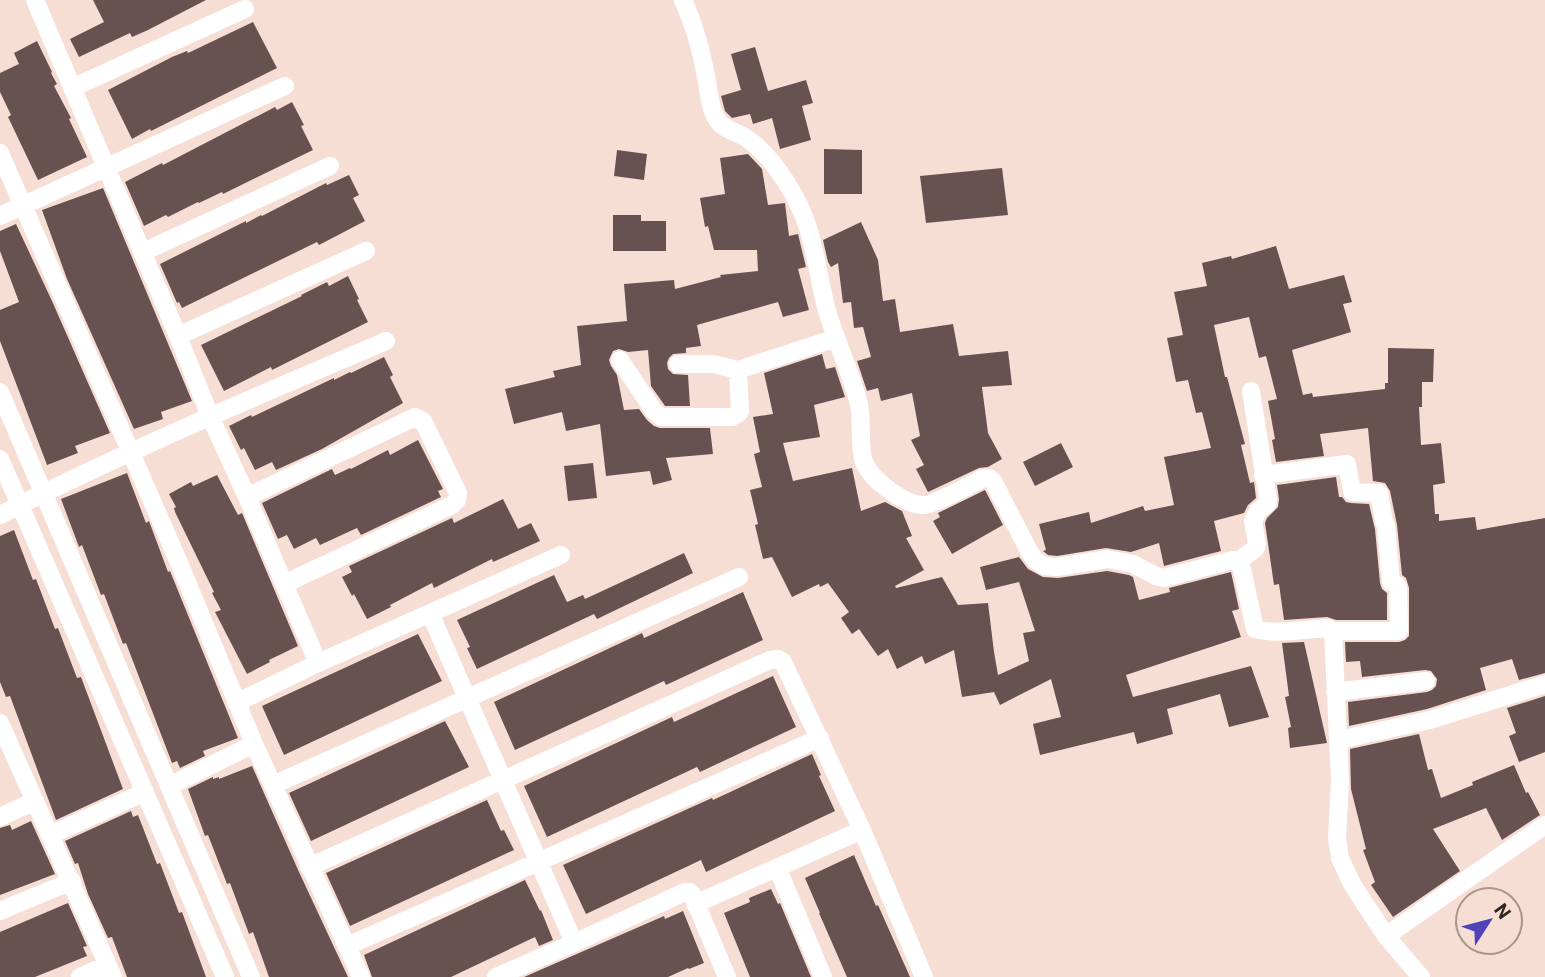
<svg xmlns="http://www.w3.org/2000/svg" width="1545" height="977" font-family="Roboto,sans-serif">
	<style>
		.building { fill: #685151 }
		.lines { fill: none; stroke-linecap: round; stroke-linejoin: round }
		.minor { stroke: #fff; stroke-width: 18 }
	</style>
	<rect width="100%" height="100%" fill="#f7ded4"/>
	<path class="building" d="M93 0H206L148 30 132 37 130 33 79 57 70 39 104 22Z
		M253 22 277 68 151 131 150 129 132 139 108 90 172 57 187 51 188 53Z
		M37 41 52 72 51 73 57 84 54 86 71 118 69 119 87 157 38 180 8 117 11 115 0 92V73L19 64 14 53Z
		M755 47 768 91 806 80 813 103 802 106 811 140 780 149 772 118 753 124 750 114 732 118 725 111 721 96 741 90 731 54Z
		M292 102 304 125 301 126 313 150 223 194 222 192 199 203 198 202 168 217 166 215 144 226 125 182 162 163 163 165 275 107 277 110Z
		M824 149 862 150V194H824Z
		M617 150 647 154 644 180 614 176Z
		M748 154 762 169 768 205 785 203 789 236 798 234 806 267 798 269 809 310 783 317 778 302 697 325 701 346 686 348V353L673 354 669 358 667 363 668 369 673 374 688 375 690 406H665L663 403 651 386 648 350 628 352 619 349 613 351 609 360 611 366 617 375 624 410 639 409 647 420 654 426 660 428H710L713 454 666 458 672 480 653 485 650 471 606 476 600 424 566 431 562 412 514 424 505 389 555 377 553 371 581 365 577 326 627 321 624 284 674 280 675 289 721 277 720 275 758 271 757 250H714L708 226 705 227 700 198 725 194 720 158Z
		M1002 168 1008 215 926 223 920 176Z
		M349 175 359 195 353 198 365 221 319 245 317 242 182 308 179 302 177 303 160 264 246 221V223L261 215 262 216 326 183 327 185Z
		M103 188 192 401 161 412 163 419 134 429 67 279 42 210Z
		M613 215H641V221H666V251H613Z
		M861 222 878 260 883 301 895 299 900 332 953 324 959 356 1008 351 1012 385 982 387 988 433 1002 459 988 467 979 468 928 492 916 469 924 465 911 440 920 436 912 393 881 401 878 388 867 391 857 361 871 357 863 327 854 328 851 302 843 303 838 263 831 267 828 262 823 240Z
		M16 224 52 301 110 433 75 446 78 453 47 465 0 341V310L19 302 0 251V231Z
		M1276 246 1289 289 1344 275 1352 302 1343 304 1351 332 1292 350 1303 395 1312 393 1313 397 1385 389V383H1388V348L1434 349 1433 382H1422V407H1419L1421 445 1441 443 1445 483 1433 485 1435 514H1439V521L1475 517 1477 530 1545 518V673L1519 680 1512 659 1480 668 1486 690 1427 709 1349 726 1348 702 1427 692 1432 690 1436 686 1437 679 1431 671 1425 670 1362 677 1360 661 1346 662 1345 642H1399L1405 640 1409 636V588L1406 578 1402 575 1397 525 1390 491 1385 483 1373 481 1368 428 1320 434 1324 456 1276 462 1272 440 1275 439 1268 401 1277 399 1266 356 1259 358 1249 317 1214 325 1225 377H1227L1245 444 1241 445 1250 483 1254 482 1256 498 1248 505 1244 513 1214 521 1221 551 1164 566 1159 543 1131 552 1106 548 1057 556 1048 555 1043 551 1046 550 1039 524 1089 512 1091 523 1143 506 1145 511 1174 505 1164 457 1211 448 1202 412 1196 413 1188 380 1176 382 1167 338 1183 335 1174 292 1207 286 1202 263 1231 256 1232 259Z
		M348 276 359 299 357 300 368 322 272 370 271 367 224 391 201 345 302 296 301 295 327 282 329 286Z
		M822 354 826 369 835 367 845 397 814 405 820 437 783 443 793 481 852 468 861 511 885 502 902 511 912 536 906 538 924 570 895 586 896 588 942 577 958 605 988 603 994 652 998 675 1029 661 1023 633 1035 631 1019 582 986 590 980 567 1019 557 1028 569 1043 577 1058 578 1107 571 1129 575 1133 577 1139 600 1170 592 1169 588 1231 572 1239 609 1232 611 1241 637 1126 675 1133 697 1251 666 1269 717 1229 727 1220 694 1167 709 1173 734 1137 744 1134 732 1040 755 1033 724 1061 717 1051 679 1000 705 994 692 962 697 954 650 925 664 922 656 897 669 888 649 878 656 859 629 852 634 841 618 849 612 828 583 820 587 819 584 792 597 772 557 763 559 755 525 758 524 750 490 762 487 754 454 760 452 753 417 773 414 764 373Z
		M384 357 393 375 390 377 403 403 322 449 276 470 272 462 255 470 244 448 241 450 229 426 251 415 252 417 334 378V380L350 372 351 373Z
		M418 440 443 489 438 491 441 497 361 535 357 528 320 545 316 538 294 549 287 535 278 539 262 503 332 469 335 475 350 468 351 469 388 450 390 455Z
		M1061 443 1073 467 1035 486 1023 462Z
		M593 463 597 498 568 501 564 466Z
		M127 473 146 523 149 521 168 572 170 571 238 738 203 751 205 756 180 768 177 761 172 763 126 643 123 644 104 594 101 595 82 545 79 547 61 499Z
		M217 475 238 515 242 513 298 646 269 660 270 662 247 674 215 612 221 610 212 593 214 592 175 512 174 508 176 507 169 494 191 482 193 486Z
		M1336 477 1339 497H1342L1346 502 1351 503 1369 504 1375 529 1380 583 1382 589 1387 593V620H1336L1327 617 1284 620 1279 584 1274 585 1265 523 1267 518 1278 507 1279 499 1277 485Z
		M985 490 1003 525 952 554 933 521 940 517 938 513Z
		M503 499 518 529 531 523 540 541 493 562 492 559 434 588 432 583 390 605 391 607 367 619 354 594 352 596 342 577 352 572 349 566 452 518 454 523Z
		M14 530 33 580 36 579 55 629 58 628 77 678 81 677 123 789 56 820 10 696 6 697 0 682V536Z
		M684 553 693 573 597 619 594 614 477 669 467 648 470 647 457 620 554 575 567 602 583 595 585 599Z
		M743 592 763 640 666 685 664 681 515 750 494 702 642 633 644 638Z
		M418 634 442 681 284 755 262 706Z
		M1304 642 1327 743 1290 748 1288 728 1291 727 1285 697 1289 696 1282 643Z
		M773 676 796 727 700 772 697 767 547 837 524 786 672 717 674 722Z
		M1545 696V752L1519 762 1509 736 1516 733 1507 708Z
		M445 721 469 767 311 841 289 793Z
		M1419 734 1428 770 1432 769 1441 798 1473 785 1472 782 1514 765 1526 793 1528 792 1540 815 1502 840 1486 808 1433 829 1460 871 1393 917 1371 885 1375 882 1363 850 1366 849 1351 789 1350 749Z
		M812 754 821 775 819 776 835 811 706 872 701 860 586 914 563 865 712 798 713 800Z
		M252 766 299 872 348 977H269L253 932 249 934 230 883 227 884 208 835 205 836 188 789 213 777V779L219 777V779Z
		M487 800 501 831 504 830 514 850 350 926 326 873Z
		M131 811 133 817 138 815 157 864 160 863 179 913 182 912 206 977H127L112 937 108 938 88 894 78 863 75 864 65 841Z
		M31 821 55 874 0 895V828L10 825 12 830Z
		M854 855 876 906 878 905 910 977H847L819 913H820L805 878Z
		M525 880 540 911 541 910 553 940 539 946 535 937 451 977H372L364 955Z
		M771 889 778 904 780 903 811 977H750L724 913 750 902 749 898Z
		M68 903 87 946 83 947 87 956 35 977H0V932Z
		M683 911 704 963 689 969 688 968 668 977H524L664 916 665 919Z"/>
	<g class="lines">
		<path class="minor" d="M35 0 178 336 210 416 247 497 318 663
			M683 0C694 24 701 49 706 76 709 90 709 109 718 121 725 131 740 132 749 140 776 160 800 200 809 231 817 258 820 287 828 314 837 344 851 373 859 404 863 423 858 444 864 462 868 471 876 480 884 486 893 494 909 504 921 505 932 507 972 483 984 478H989L993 481 1029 551 1035 560 1044 566 1057 567 1107 559 1133 564 1156 576 1164 578 1233 560 1239 561 1241 565 1255 629C1275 635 1307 629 1328 628L1333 631 1340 781 1337 838 1340 858 1352 884 1386 936 1421 977
			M72 88 245 9
			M0 153 180 565 254 744 361 977
			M0 216 285 86
			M143 252 330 166
			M178 336 366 251
			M620 360 654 411 661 417H732L739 413 740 411 738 370
			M678 364H713L738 370 836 338
			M0 392 251 977
			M0 459 225 977
			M1263 475 1347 464 1352 492 1379 493 1384 522 1386 526 1391 582 1397 585 1398 588 1399 631H1333
			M247 497 415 417 423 421 458 493 457 500 452 505 284 584
			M0 515C125 451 256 397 386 341
			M1239 561 1256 548 1257 544 1253 521 1258 511 1268 503V499L1251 391
			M430 613 574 943
			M1335 692 1426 681
			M236 703 318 663 561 555
			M0 723 113 977
			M1339 740 1430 720 1545 684
			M273 785 739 577
			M169 786 254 744
			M0 817 35 801
			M50 835 145 792
			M309 867 770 660 778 659 783 662 862 830 924 977
			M777 867 823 977
			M695 904 862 830
			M0 911 72 881
			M1386 936 1545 825
			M347 946 820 738
			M80 977 107 965
			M496 977 574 943 685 892H690L692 894 727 977"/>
	</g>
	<g transform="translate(1489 921) rotate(54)"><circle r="33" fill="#f7ded4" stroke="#a7958e" stroke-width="2"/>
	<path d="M0-5L12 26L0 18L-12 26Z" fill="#4e43b9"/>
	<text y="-10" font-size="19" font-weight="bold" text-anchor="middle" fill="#302724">N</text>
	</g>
</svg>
